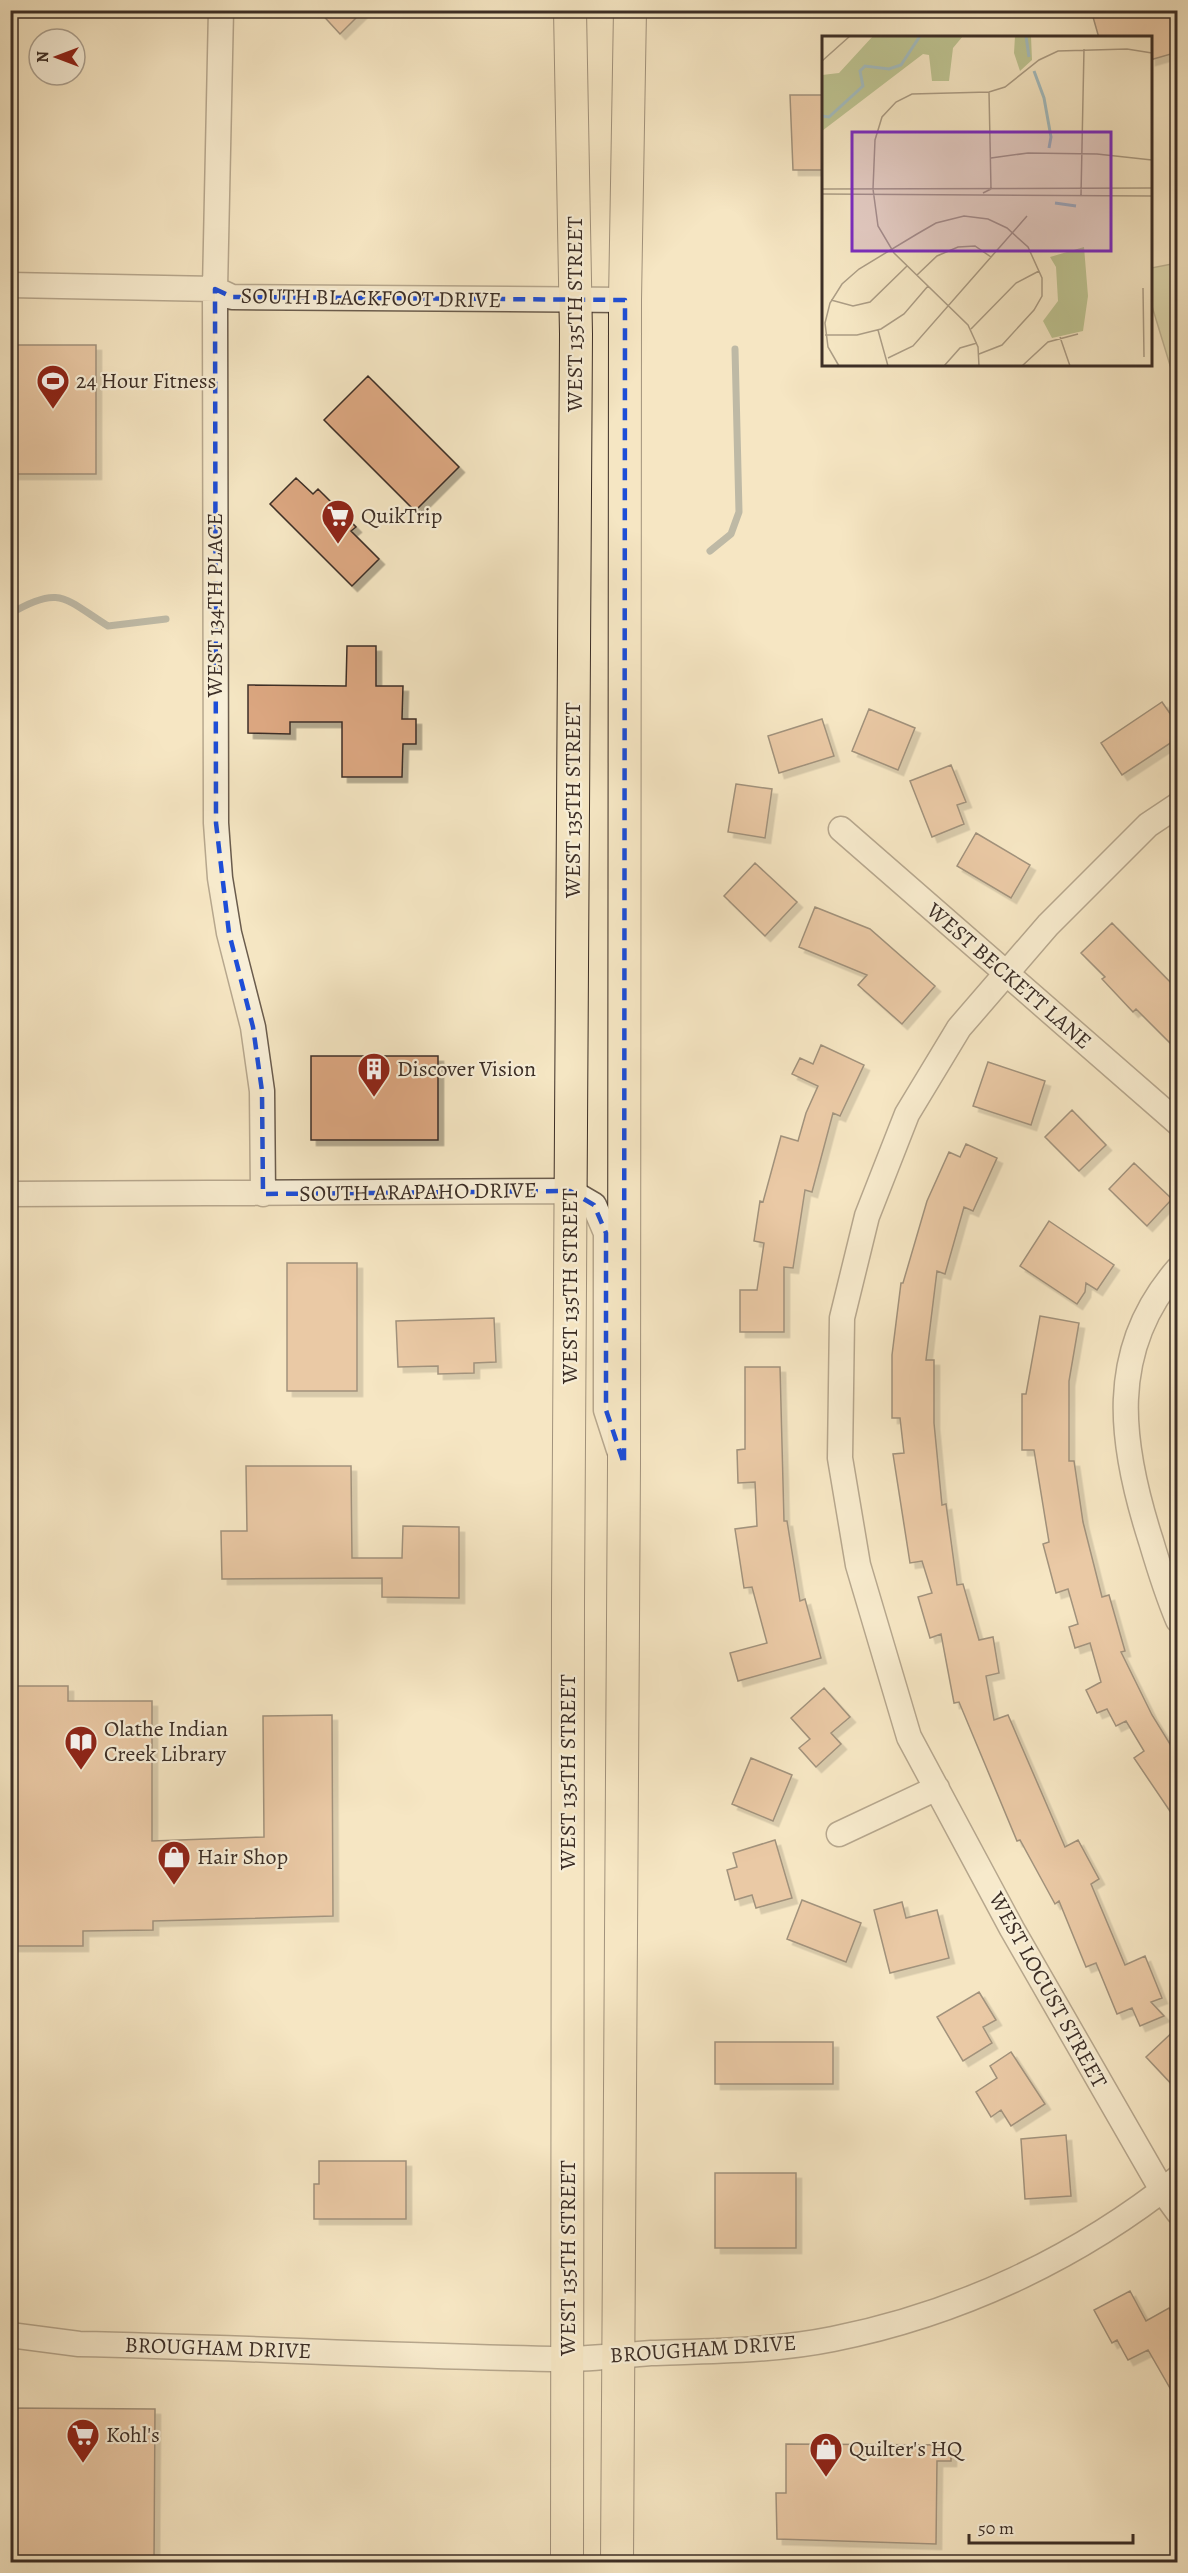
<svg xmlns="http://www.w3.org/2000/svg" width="1188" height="2573" font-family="Alegreya,serif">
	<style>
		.green { fill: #bec492; stroke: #7d795c; stroke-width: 1.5 }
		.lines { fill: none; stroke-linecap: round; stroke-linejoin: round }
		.stream { stroke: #7a8382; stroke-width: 7 }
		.building { fill: #dca781; stroke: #3c2e26; stroke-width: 1.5; filter: url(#shadow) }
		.minor-casing { stroke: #6a5c4d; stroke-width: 27 }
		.major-casing { stroke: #3c2e26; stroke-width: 34 }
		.minor { stroke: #f8efd8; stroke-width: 24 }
		.major { stroke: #f5e6c3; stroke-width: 32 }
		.marked { fill: none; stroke: #1d4ed8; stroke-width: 4.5; stroke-dasharray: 12 8; stroke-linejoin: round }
		.labels { text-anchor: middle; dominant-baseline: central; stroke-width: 4.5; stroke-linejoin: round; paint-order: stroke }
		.street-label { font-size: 22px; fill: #3c2e26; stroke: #f8efd8 }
		.poi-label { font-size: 22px; fill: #3c2e26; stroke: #f8efd8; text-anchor: start }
		.inset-river { fill: none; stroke: #a3bcbf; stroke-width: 3 }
		.inset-road { fill: none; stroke: #ab9c84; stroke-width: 1.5 }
		.view { fill: #7b2cbf; fill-opacity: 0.15; stroke: #7b2cbf; stroke-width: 3 }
		.inset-edge { fill: none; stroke: #3c2e26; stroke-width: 3 }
	</style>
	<defs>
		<filter id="shadow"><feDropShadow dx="5.5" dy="5.5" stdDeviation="0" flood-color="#0004"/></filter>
	</defs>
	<rect width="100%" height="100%" fill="#f5e6c3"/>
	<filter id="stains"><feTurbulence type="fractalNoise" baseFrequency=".00333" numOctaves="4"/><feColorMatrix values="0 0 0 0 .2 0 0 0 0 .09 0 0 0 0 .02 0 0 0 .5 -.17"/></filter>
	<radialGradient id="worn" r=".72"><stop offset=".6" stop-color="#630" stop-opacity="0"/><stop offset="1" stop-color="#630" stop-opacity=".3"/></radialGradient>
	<path class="green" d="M1177 263H1178L1177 388 1151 303V268Z"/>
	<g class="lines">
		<path class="stream" d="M710 551 731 534 739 512 735 349
			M10 614C60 584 65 599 108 626L166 619"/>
	</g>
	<path class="building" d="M318 10H364L340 34Z
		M1091 10H1178V52L1150 60V38H1099Z
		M790 95H824V170H793Z
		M10 345H96V474H10Z
		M368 376 459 467 415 511 324 420Z
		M296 478 313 494 318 489 356 527 351 531 379 559 352 586 270 504Z
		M347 646H376V686H403L402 719H416V744H403L402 777H342V722H290V734L248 733V685L346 686Z
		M1162 702 1178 725V738L1122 775 1101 743Z
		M869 709 915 728 898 770 852 751Z
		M822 719 834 756 779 773 768 736Z
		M951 765 966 802 957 805 964 824 932 837 910 781Z
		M736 784 772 789 765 838 728 832Z
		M976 833 1030 865 1011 898 957 866Z
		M755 863 797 902 765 936 724 896Z
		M815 907 870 929 935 986 902 1024 858 985 867 975 799 947Z
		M1112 923 1178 990V1051L1136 1009 1133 1012 1102 979 1105 977 1081 953Z
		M821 1045 864 1065 840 1116 833 1113 812 1192 805 1190 793 1268 784 1267V1332H740V1290H757L764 1243 754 1241 760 1201 763 1202 781 1136 798 1141 806 1113 818 1086 792 1074 800 1058 813 1064Z
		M311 1056H438V1140H311Z
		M988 1062 1045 1081 1031 1125 973 1106Z
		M1072 1110 1106 1145 1079 1171 1045 1137Z
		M966 1144 997 1158 973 1211 964 1207 945 1274 937 1271 926 1360H934V1423L942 1505 946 1504 957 1585 963 1584 979 1640 993 1637 999 1673 986 1676 994 1720 1008 1715 1065 1847 1078 1840 1099 1879 1091 1884 1125 1965 1145 1956 1162 1998 1151 2002 1164 2016 1140 2026 1132 2008 1117 2014 1096 1963 1086 1967 1059 1901 1055 1904 1020 1840 1017 1841 959 1702 954 1703 941 1634 930 1638 918 1597 932 1593 922 1561 910 1563 893 1454 904 1453 900 1418H892V1355L901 1283H903L927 1201 949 1152 960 1157Z
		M1134 1163 1172 1199 1147 1226 1109 1189Z
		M1049 1221 1114 1265 1097 1290 1086 1283 1085 1292 1077 1304 1020 1266Z
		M287 1263H357V1391H287Z
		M1040 1316 1079 1323 1069 1381V1461H1074L1083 1522 1102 1597 1109 1595 1125 1651 1121 1652 1152 1715 1178 1757V1823L1134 1758 1144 1751 1126 1721 1116 1726 1107 1709 1097 1713 1086 1690 1101 1682 1090 1643 1075 1648 1069 1627 1078 1624 1068 1589 1056 1593 1043 1544 1049 1542 1034 1450H1022V1394H1026Z
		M494 1318 496 1362 474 1363V1373L438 1374V1366L398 1367 396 1321Z
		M745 1367H780L784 1521H787L800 1601 805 1599 821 1658 738 1681 730 1653 767 1643 752 1587 744 1588 735 1529 757 1526 755 1482 738 1483 737 1450 745 1449Z
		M246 1466H351L352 1558H402L403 1526 459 1527V1598L382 1597V1578L222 1579 221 1531H247Z
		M10 1686H68V1701H152V1841L264 1837 263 1716 332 1715 333 1916 153 1921V1930L83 1931V1946H10Z
		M824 1688 850 1717 831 1733 841 1744 816 1767 799 1748 810 1739 791 1718Z
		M751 1758 792 1775 773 1821 732 1804Z
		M775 1840 792 1898 756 1908 752 1895 735 1900 727 1870 737 1867 733 1853Z
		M802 1900 861 1923 846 1962 787 1939Z
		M902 1902 906 1918 937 1910 949 1958 890 1973 874 1910Z
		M979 1992 996 2020 983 2027 992 2043 963 2061 937 2017Z
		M1178 2027V2091L1146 2057Z
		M715 2042H833V2084H715Z
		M1011 2052 1045 2104 1011 2126 1001 2110 991 2117 976 2092 997 2078 990 2066Z
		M1066 2135 1071 2196 1025 2199 1021 2139Z
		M319 2161H406V2219H314V2184H319Z
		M715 2173H796V2248H715Z
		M1130 2291 1146 2321 1169 2308 1178 2325V2402L1148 2350 1128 2360 1117 2340 1112 2343 1094 2310Z
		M10 2408 155 2409 154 2562H10Z
		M786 2444 951 2445V2461H937L936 2544 777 2539 776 2493H786Z"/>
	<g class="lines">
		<g class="minor-casing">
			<path id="minor" d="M221 10 215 289 216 823 220 878 229 933 253 1027 262 1091 263 1194
				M10 285 215 289 232 297 625 300
				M1178 805 1148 825 1048 925 959 1028 907 1114 867 1216 842 1318 840 1458 858 1565 909 1737 1012 1929 1162 2190 1178 2212
				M841 829 1178 1123
				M10 1194 570 1191 594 1205 606 1233V1410L619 1450
				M1178 1269C1106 1351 1120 1445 1151 1541 1159 1568 1167 1594 1178 1620
				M839 1834 937 1788
				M10 2335 79 2344C241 2347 403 2357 565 2359 593 2359 622 2355 651 2353 711 2351 774 2351 833 2339 959 2314 1078 2258 1178 2178"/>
		</g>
		<g class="major-casing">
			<path id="major" d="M567 2562 568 1601 576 334 570 10
				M617 2562 624 1464 625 300 630 10"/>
		</g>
		<use href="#minor" class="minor"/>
		<use href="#major" class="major"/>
	</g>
	<path d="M0 0H1188V2573H0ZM215 289 232 297 625 300 624 1464 606 1410V1233L594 1205 570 1191 263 1194 262 1091 253 1027 229 933 216 823Z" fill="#f5e6c3" fill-opacity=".55" fill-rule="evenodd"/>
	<path class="marked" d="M215 289 232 297 625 300 624 1464 606 1410V1233L594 1205 570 1191 263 1194 262 1091 253 1027 229 933 216 823Z"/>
	<defs>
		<g id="stadium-pin" transform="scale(1.725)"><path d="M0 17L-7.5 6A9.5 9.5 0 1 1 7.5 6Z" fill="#8f2418" stroke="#f8efd8"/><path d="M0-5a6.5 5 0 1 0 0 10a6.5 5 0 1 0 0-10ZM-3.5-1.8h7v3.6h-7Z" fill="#fff"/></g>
		<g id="supermarket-pin" transform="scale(1.725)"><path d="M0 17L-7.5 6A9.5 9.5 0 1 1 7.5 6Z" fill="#8f2418" stroke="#f8efd8"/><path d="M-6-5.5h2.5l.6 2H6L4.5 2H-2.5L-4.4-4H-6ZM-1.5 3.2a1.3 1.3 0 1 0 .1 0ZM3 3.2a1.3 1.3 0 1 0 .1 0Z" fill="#fff"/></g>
		<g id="building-pin" transform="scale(1.725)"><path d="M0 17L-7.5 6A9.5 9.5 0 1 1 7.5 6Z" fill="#8f2418" stroke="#f8efd8"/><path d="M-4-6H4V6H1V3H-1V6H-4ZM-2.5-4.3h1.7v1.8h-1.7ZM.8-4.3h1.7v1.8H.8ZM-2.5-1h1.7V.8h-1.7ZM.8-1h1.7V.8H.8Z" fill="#fff"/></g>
		<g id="library-pin" transform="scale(1.725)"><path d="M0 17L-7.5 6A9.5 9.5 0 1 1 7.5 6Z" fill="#8f2418" stroke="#f8efd8"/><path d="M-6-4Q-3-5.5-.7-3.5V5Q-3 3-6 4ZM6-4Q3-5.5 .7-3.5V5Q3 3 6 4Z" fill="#fff"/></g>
		<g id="shop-pin" transform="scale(1.725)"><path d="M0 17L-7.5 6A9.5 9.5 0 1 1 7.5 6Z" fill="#8f2418" stroke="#f8efd8"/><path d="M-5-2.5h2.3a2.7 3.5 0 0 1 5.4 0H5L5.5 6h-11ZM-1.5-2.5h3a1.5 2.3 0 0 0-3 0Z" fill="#fff"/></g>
	</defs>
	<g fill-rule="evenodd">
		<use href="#stadium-pin" x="53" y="381"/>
		<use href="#supermarket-pin" x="338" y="516"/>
		<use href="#building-pin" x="374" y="1069"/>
		<use href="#library-pin" x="81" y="1742"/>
		<use href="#shop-pin" x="174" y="1857"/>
		<use href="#supermarket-pin" x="83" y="2435"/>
		<use href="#shop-pin" x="826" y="2449"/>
	</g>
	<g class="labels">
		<g class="street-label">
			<text transform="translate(371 298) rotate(1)">SOUTH BLACKFOOT DRIVE</text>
			<text transform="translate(575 314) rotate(-90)">WEST 135TH STREET</text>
			<text transform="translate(215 605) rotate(-90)">WEST 134TH PLACE</text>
			<text transform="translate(573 800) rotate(-90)">WEST 135TH STREET</text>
			<text transform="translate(1009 976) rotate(41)">WEST BECKETT LANE</text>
			<text transform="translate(418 1192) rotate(-1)">SOUTH ARAPAHO DRIVE</text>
			<text transform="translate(570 1286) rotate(-90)">WEST 135TH STREET</text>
			<text transform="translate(568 1772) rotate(-90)">WEST 135TH STREET</text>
			<text transform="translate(1048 1990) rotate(61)">WEST LOCUST STREET</text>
			<text transform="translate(568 2258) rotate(-90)">WEST 135TH STREET</text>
			<text transform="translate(218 2348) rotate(2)">BROUGHAM DRIVE</text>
			<text transform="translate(703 2349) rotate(-4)">BROUGHAM DRIVE</text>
		</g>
		<g class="poi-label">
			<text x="76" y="381">24 Hour Fitness</text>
			<text x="361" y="516">QuikTrip</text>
			<text x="397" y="1069">Discover Vision</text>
			<text x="104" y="1729">Olathe Indian<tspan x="104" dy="25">Creek Library</tspan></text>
			<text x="197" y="1857">Hair Shop</text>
			<text x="106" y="2435">Kohl's</text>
			<text x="849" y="2449">Quilter's HQ</text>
		</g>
	</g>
	<g transform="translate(822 36)">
		<rect width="330" height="330" fill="#f5e6c3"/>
		<path d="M51 0H141L131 12 127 45H110L107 19 101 18 0 95V39L17 37ZM193 0H209L210 24 198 35 192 17ZM262 211 266 260 261 295 230 302 221 285 236 265 234 231 228 221Z" fill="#bec492"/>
		<path class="inset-river" d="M204 0 207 21M212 35 222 62 229 101 227 112M0 80 7 81 41 50 38 35 43 30 67 33 79 29 98 0M233 167 254 170"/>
		<path class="inset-road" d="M0 25 28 0M169 122 206 117 275 118 330 124M0 153 330 152M161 157 169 153 167 56M0 158 330 160M259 159 262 13M95 239 115 220 136 211 153 210 169 221M321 252 322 321M9 264 31 270 48 266 85 230M149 293 194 247 217 235M56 294 66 330M3 299H35L59 293 82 278 106 250M238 301 248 330M66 322 91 310 205 180M17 330 6 311 3 287 8 267 20 248 37 233 95 198 114 187 142 180 166 183 185 192 206 211 220 242V260L212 274 180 309 157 318M122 330 138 312 155 307M157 330 156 311 146 289 72 217 56 190 51 153 53 104 60 81 74 66 90 58 167 56 183 51 217 24 236 15 305 13 330 17M200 330 226 306 256 298"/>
		<path class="view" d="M30 96H289V215H30Z"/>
		<rect width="330" height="330" class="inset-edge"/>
	</g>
	<rect width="1188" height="2573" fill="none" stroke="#f5e6c3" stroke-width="36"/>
	<rect x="12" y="12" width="1164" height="2549" fill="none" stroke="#3c2e26" stroke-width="3"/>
	<rect x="18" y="18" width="1152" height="2537" fill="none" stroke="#3c2e26" stroke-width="1.5"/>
	<g transform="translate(57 57) rotate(270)"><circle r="28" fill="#f8efd8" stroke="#ada291" stroke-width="1.5"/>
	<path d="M0-4.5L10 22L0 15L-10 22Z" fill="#8f2418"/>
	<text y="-9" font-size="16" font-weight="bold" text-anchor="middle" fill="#3c2e26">N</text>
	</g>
	<path d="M969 2534v9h164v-9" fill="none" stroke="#3c2e26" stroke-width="3"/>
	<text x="978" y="2534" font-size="18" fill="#3c2e26" stroke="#f8efd8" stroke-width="4.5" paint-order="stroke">50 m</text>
	<rect width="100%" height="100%" filter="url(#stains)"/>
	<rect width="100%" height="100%" fill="url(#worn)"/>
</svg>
